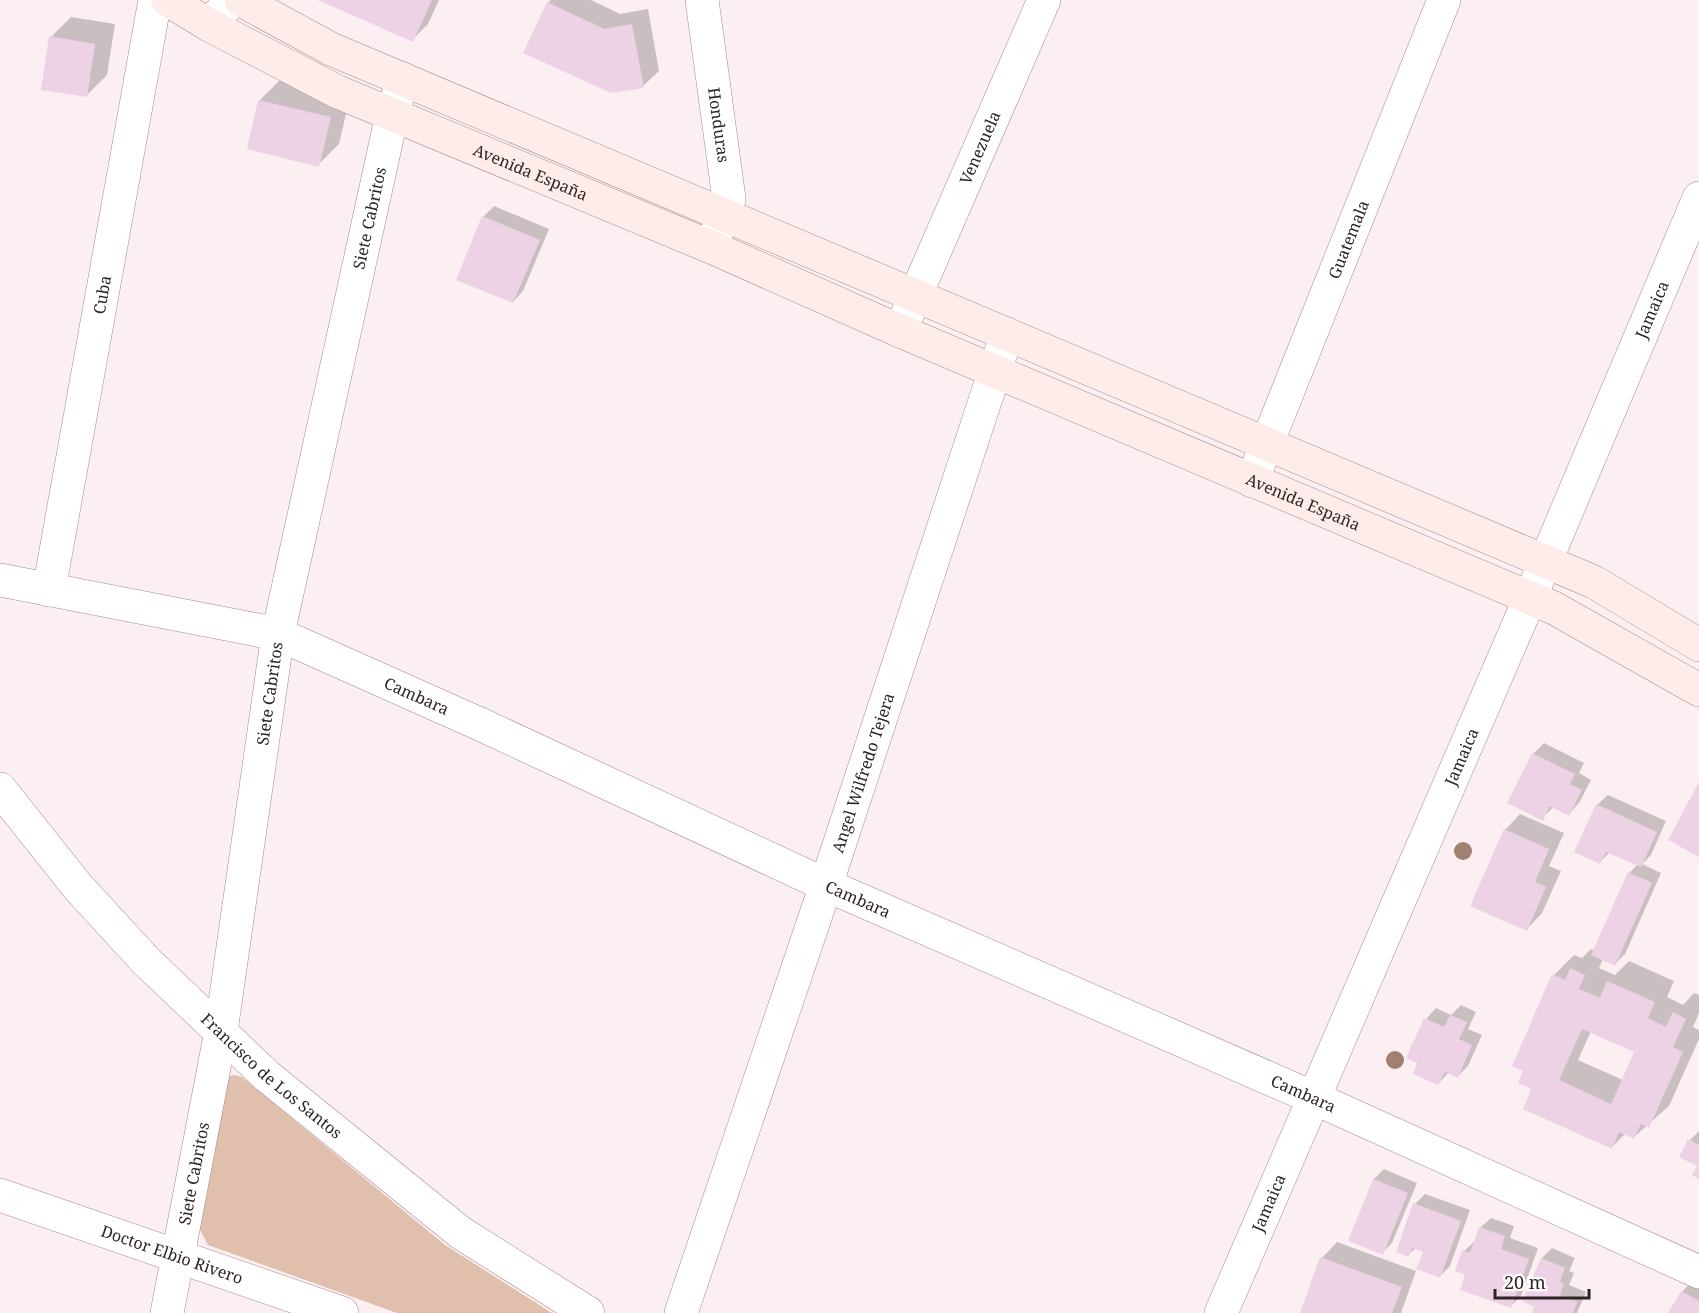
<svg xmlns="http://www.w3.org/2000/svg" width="1699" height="1313" font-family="'Noto Serif',serif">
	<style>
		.green { fill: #e0bfad }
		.shadow { fill: #0003; fill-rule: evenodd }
		.building { fill: #ecd2e4; fill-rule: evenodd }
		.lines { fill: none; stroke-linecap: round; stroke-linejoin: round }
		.minor-casing { stroke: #a6888f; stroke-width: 34 }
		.tertiary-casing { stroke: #a6888f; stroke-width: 34 }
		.secondary-casing { stroke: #a6888f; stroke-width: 34 }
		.minor { stroke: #fff; stroke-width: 33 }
		.tertiary { stroke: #fff; stroke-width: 33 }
		.secondary { stroke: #fdecea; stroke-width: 33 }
		.tree { fill: #a08070 }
		.labels { text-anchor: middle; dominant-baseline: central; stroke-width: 6; stroke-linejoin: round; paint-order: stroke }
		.street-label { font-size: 16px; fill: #2f2326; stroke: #fff }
	</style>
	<rect width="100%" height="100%" fill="#fceff2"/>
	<path class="green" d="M234 1075 242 1077 445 1245 552 1313H397L208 1245 199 1228 227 1077Z"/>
	<path class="shadow" d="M322 0H439L428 24 412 40Z
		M551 0H591L620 14 648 9 659 71 643 86 548 3Z
		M71 17 115 24 107 75 86 96 51 37Z
		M280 80 350 97 339 144 318 165 248 148 260 100Z
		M494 206 549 229 523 291 513 302 483 217Z
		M1544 743 1584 763 1579 773 1591 780 1579 803 1569 814 1554 806 1542 819 1509 803 1533 754Z
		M1608 795 1666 821 1651 855 1642 864 1661 873 1625 954 1615 964 1603 959 1599 968 1615 975 1629 961 1674 981 1667 997 1683 1005 1694 993 1699 995V1013L1693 1027 1699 1030V1039L1669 1106 1634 1137 1626 1133 1612 1147 1533 1089 1554 975 1574 955 1582 958 1591 949 1595 950 1629 873 1638 864 1610 852 1600 862 1597 805ZM1591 1031 1636 1051 1623 1080 1578 1060Z
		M1520 814 1564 833 1549 866 1561 871 1542 913 1527 929 1505 830Z
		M1461 1005 1476 1012 1468 1029 1482 1035 1468 1066 1458 1076 1448 1073 1438 1084 1419 1062 1408 1057 1426 1019 1436 1008 1451 1015Z
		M1699 1131V1177V1165L1690 1140Z
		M1384 1169 1417 1183 1392 1243 1382 1253 1374 1179Z
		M1425 1194 1470 1210 1450 1266 1440 1276 1425 1251 1416 1248 1408 1255 1415 1204Z
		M1491 1218 1514 1226 1510 1238 1538 1248 1521 1296 1511 1306 1467 1274 1464 1251 1475 1241 1480 1228Z
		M1337 1242 1416 1271 1401 1313H1302L1322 1258Z
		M1552 1248 1575 1258 1569 1271 1574 1273 1569 1285 1586 1292 1577 1313H1534L1542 1258Z
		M1692 1281 1699 1285V1313H1670L1682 1292Z"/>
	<path class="building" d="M318 0H432L413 42Z
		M547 2 604 29 632 24 644 88 611 93 523 53Z
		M49 36 95 44 87 97 41 90Z
		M258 100 331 117 319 167 247 149Z
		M482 216 540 240 513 303 456 280Z
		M1532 753 1575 774 1570 784 1582 790 1569 816 1550 806 1543 821 1507 803Z
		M1699 782V857L1668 840Z
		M1596 804 1657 832 1641 867 1606 852 1600 864 1574 852Z
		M1504 829 1549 849 1535 882 1546 887 1527 931 1470 906Z
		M1628 872 1652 883 1615 966 1591 955Z
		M1570 968 1585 975 1579 989 1600 998 1607 981 1655 1002 1648 1018 1666 1027 1673 1012 1686 1019 1673 1047 1683 1052 1649 1128 1641 1124 1634 1139 1619 1132 1612 1149 1523 1109 1531 1089 1518 1083 1523 1071 1512 1066 1552 974 1565 980ZM1582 1029 1634 1052 1611 1104 1559 1080Z
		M1450 1015 1467 1022 1459 1039 1472 1045 1458 1078 1445 1072 1438 1085 1413 1074 1417 1063 1406 1058 1424 1018 1444 1027Z
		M1688 1139 1699 1145V1179L1692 1175 1697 1166 1679 1157Z
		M1373 1179 1408 1193 1383 1255 1348 1241Z
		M1413 1203 1461 1221 1440 1278 1416 1269 1423 1252 1412 1248 1409 1257 1396 1252Z
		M1479 1227 1505 1236 1501 1249 1529 1259 1511 1308 1460 1290 1465 1275 1455 1271 1462 1250 1470 1253Z
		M1320 1257 1402 1287 1392 1313H1300Z
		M1541 1258 1565 1268 1560 1282 1564 1284 1560 1295 1577 1302 1573 1313H1532L1534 1307 1522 1301Z
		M1681 1291 1699 1301V1313H1668Z"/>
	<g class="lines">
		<g class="minor-casing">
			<g id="minor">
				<path d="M209 25 232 0"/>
				<path id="s1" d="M900 331 1044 0"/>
				<path id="s2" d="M1252 481 1444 0"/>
				<path id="s3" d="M0 580 278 634 482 725 826 885 1314 1098 1699 1272"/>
				<path id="s4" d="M49 590 155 0"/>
				<path id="s5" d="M0 789 78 887 146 961 267 1076 461 1233 588 1313"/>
				<path id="s6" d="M0 1195 342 1313"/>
				<path id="s7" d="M167 1313 221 1031 278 634 392 115 403 79"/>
				<path id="s8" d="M681 1313 826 885 1007 334"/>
				<path id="s9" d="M1221 1313 1530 598 1699 198"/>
			</g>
		</g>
		<g class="tertiary-casing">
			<g id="tertiary">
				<path id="s10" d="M702 0 729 199 713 242"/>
			</g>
		</g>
		<g class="secondary-casing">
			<g id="secondary">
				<path id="s11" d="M168 0 209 25 338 92 711 247 900 331 1554 608 1699 690"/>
				<path d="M241 0 331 49 1594 582 1699 645"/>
			</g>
		</g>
		<use href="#minor" class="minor"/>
		<use href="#tertiary" class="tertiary"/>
		<use href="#secondary" class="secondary"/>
	</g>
	<g class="tree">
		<circle cx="1463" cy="851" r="9"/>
		<circle cx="1395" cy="1060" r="9"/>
	</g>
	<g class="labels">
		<g class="street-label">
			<text stroke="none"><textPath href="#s10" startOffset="126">Honduras</textPath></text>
			<text stroke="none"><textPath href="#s1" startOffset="200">Venezuela</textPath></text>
			<text stroke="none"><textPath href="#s11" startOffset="402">Avenida España</textPath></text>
			<text stroke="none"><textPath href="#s7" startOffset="1114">Siete Cabritos</textPath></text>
			<text stroke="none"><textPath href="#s2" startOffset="260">Guatemala</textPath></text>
			<text stroke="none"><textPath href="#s4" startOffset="300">Cuba</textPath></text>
			<text stroke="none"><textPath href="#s9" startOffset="1092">Jamaica</textPath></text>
			<text stroke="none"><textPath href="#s11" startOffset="1242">Avenida España</textPath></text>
			<text stroke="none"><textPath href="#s7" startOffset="628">Siete Cabritos</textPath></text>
			<text stroke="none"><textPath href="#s3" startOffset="435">Cambara</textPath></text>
			<text stroke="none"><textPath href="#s9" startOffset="606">Jamaica</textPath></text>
			<text stroke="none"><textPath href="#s8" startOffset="570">Angel Wilfredo Tejera</textPath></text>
			<text stroke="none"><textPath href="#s3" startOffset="921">Cambara</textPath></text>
			<text stroke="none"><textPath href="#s5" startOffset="396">Francisco de Los Santos</textPath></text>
			<text stroke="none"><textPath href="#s3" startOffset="1407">Cambara</textPath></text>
			<text stroke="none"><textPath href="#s7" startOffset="142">Siete Cabritos</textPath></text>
			<text stroke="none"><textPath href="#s9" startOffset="120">Jamaica</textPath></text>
			<text stroke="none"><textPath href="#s6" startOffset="182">Doctor Elbio Rivero</textPath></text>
		</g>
	</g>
	<path d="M1495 1289v9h94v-9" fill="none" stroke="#2f2326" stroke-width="3"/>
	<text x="1504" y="1289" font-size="18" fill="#2f2326" stroke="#ffffff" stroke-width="4.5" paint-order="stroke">20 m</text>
</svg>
